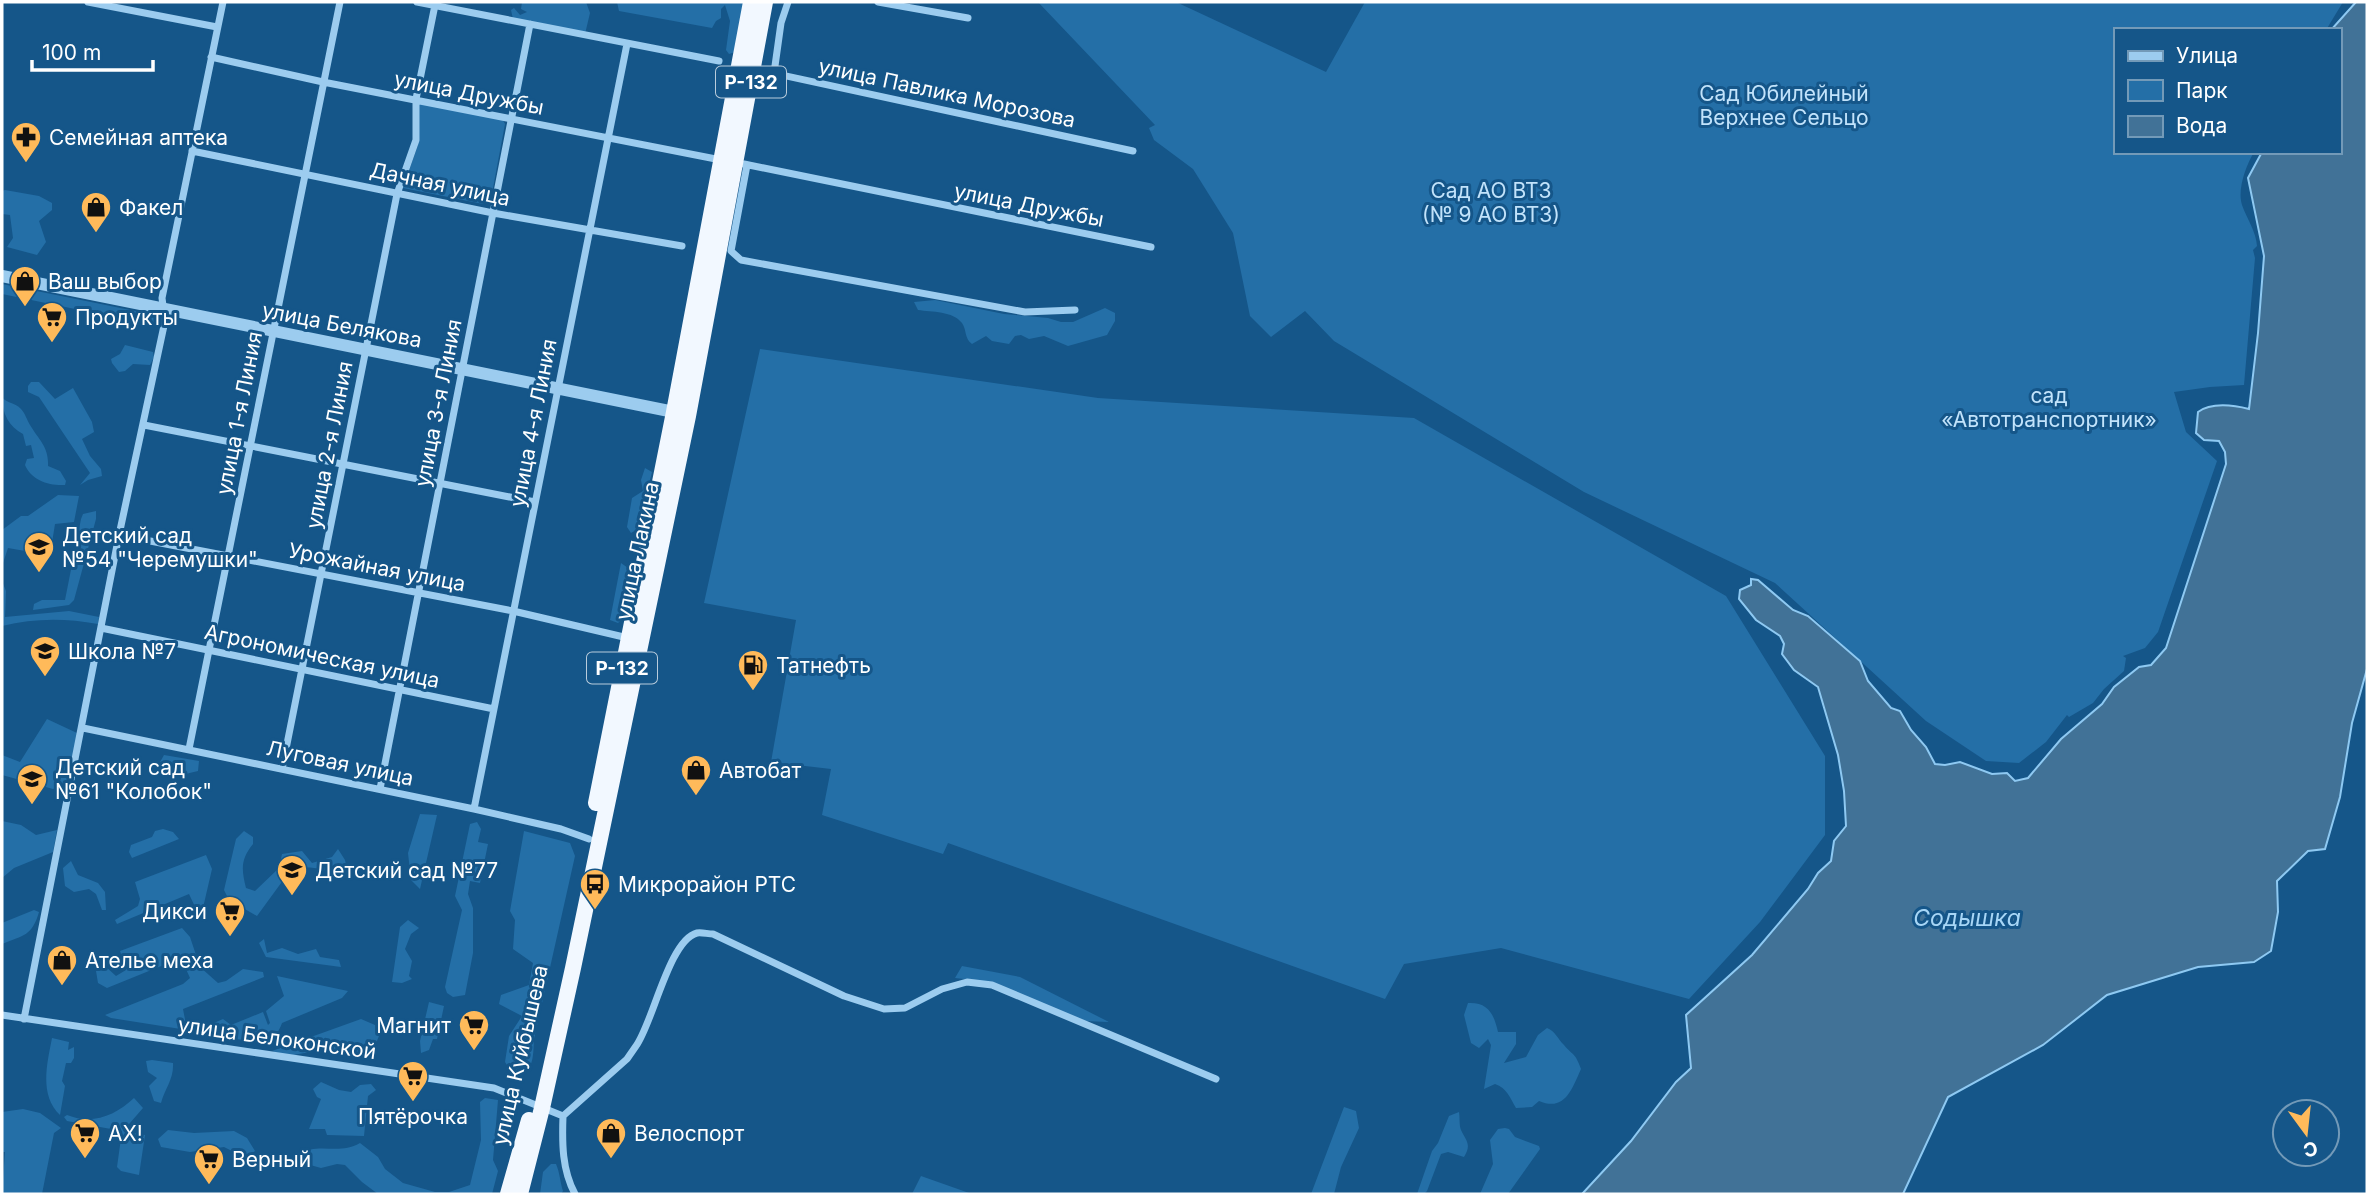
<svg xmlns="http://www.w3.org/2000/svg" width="2369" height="1196" font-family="Inter,sans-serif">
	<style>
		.green { fill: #246fa7 }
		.water { fill: #417297; stroke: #8ec9f2; stroke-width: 2 }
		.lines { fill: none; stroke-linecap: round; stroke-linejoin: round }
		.minor { stroke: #9cccef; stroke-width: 7 }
		.tertiary { stroke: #9cccef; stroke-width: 12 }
		.trunk { stroke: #f2f8ff; stroke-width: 16 }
		.labels { text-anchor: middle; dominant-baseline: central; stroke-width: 6; stroke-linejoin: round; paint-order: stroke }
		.shield { fill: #155689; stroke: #b9ccdc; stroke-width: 2 }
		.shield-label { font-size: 19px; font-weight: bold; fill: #fff }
		.street-label { font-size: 21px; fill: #fff; stroke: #155689 }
		.park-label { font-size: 21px; fill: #c2e3fb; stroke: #155689 }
		.poi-label { font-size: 21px; fill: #fff; stroke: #155689; text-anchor: start }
		.water-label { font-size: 23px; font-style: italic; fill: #a7d6f6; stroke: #155689 }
	</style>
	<rect width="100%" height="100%" fill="#155689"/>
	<path class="green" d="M522 2H586L590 13 585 34 513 19 511 10 514 8 520 15 527 12 521 9Z
		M617 2H744L735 52 729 54 726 50 730 21 725 5 721 9V18L716 21 712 28 619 11Z
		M1038 2H1176L1326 72 1365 2H2343L2326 30H2115V152H2254C2246 166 2237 189 2242 205 2247 219 2256 231 2257 246L2253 250 2255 258 2244 385 2210 387 2174 392 2186 432 2217 461 2158 632 2145 648 2123 656 2126 658 2124 671 2104 689 2093 703 2069 717 2067 715 2046 742 2019 763 1986 761 1926 721 1775 583 1584 492 1334 341 1305 311 1271 337 1250 316 1233 233 1193 169 1154 140 1149 128 1155 125Z
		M418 102 502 118 505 124 493 188 483 204 403 188 418 145Z
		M5 190 39 196 52 203V210L39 221 46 242 37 255 7 247 13 238 10 215 2 214V191Z
		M2 284 160 316 161 322 153 325 2 294Z
		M935 300 1004 314 1048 318 1061 322H1073L1105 308 1115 313V321L1107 335 1068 346 1044 336 1029 339 1021 335 1015 336 1009 344 992 341 986 336 972 344C964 338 967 330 962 323 953 311 932 312 918 310L914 302Z
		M125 345 153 352 154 357 150 365 133 364 125 371 119 372 112 363 111 359 120 354Z
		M760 349 1098 398 1414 418 1726 596 1825 756V835L1760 922 1689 999 1501 948 1404 964 1385 999 948 843 943 854 822 815 831 769 771 762 796 620 704 603Z
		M31 382H39L55 399 73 388 92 422 94 432 82 439 90 456 101 469 102 476 88 480 80 485 90 473 39 397 28 392V386Z
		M2 397C7 404 15 402 21 409 25 413 27 420 30 425 39 440 49 447 48 466L60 471 66 481 65 485C49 486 31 480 25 465L27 459 34 458 31 445 26 446 23 434C9 427 2 413 2 397Z
		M645 468 652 472 638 529 631 533 627 527 632 498 643 491 641 480Z
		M58 495 79 496 74 522 55 524 51 549 42 554 8 548 2 566V530L21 516H28Z
		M96 511V519L74 600 69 605 33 610 34 604 42 600H65L81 519 83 514Z
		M621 563 628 568 623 618 618 623 610 620Z
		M2 581 6 591 5 617 69 611 99 617 98 624C65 618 34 618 2 626Z
		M47 719 77 733 68 782 53 789 2 775V755L20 762Z
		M164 755 199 761 198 771 173 777 159 764Z
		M420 814 437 815 420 889 411 880 408 853Z
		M2 821 21 825 36 835 57 830 53 852 14 868 2 878Z
		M477 822 481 829 478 842 488 844 480 883 470 881 468 894 473 908V953L465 995 453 997 447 993 445 987 462 910 455 896 470 824Z
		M163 829 173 832 179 839 132 858 129 852 131 845 152 837 155 831Z
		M244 831 253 837V844C241 859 241 868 246 888L255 891 279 868 282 854 302 851 312 863 332 857 338 849 345 860 348 875 336 877C323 866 309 867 292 868L257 916 229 900 224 890 236 839Z
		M524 831 570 843 575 856 534 1039C533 1058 534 1070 516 1079L505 1062 509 1036 522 1016 499 1004 501 995 529 985 533 963 513 949 515 920 510 911Z
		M206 855 212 869 202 912 197 911 189 894 117 924 115 920 138 906 140 899 135 882Z
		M71 861 78 875 98 883 105 892 106 910H102L96 894 89 889 74 892 65 886 63 868Z
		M34 910 39 912C32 936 24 935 2 944V923Z
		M408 920 419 928 411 934 405 949 412 961 409 976 412 979 402 983 392 982 400 927Z
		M182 928 190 937 200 967 218 983 226 981 243 969 263 972 264 977 183 1009 187 1030 111 1018 105 1015 183 984 190 978 181 958 107 988 98 983 96 971 105 966 116 976 126 970 120 951Z
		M264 939 267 953 282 948 298 954 316 949 320 957 339 960 341 967 266 957 259 943Z
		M962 966 1020 977 1109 1022 1084 1021 991 982 955 978Z
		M277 976 348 991 342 998 282 1023C279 1031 276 1037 267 1039 253 1044 213 1036 200 1029L223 1019 231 1025 263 1012 268 1025 270 1023 266 1011 284 996Z
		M429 1002 444 1006 437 1039H433L429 1050 421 1053 420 1041Z
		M1468 1003C1489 1002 1494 1015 1498 1032H1516V1044L1504 1063 1526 1057 1538 1035 1547 1028C1556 1032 1557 1038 1564 1045 1573 1056 1575 1052 1581 1069 1572 1089 1565 1112 1539 1101L1532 1107 1516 1108C1510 1098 1507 1088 1495 1084L1484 1089 1491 1045 1488 1039 1479 1048 1471 1043 1464 1015Z
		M361 1019 382 1028 372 1054 315 1051 288 1056 272 1051Z
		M52 1038 69 1042 68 1050 74 1047V1058L71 1063H66L62 1081 65 1086 60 1115C39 1095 47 1064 52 1038Z
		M152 1060 173 1063C174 1079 165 1088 161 1103L154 1101 149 1086 157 1078 148 1072 146 1061Z
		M321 1082 339 1090 351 1092 360 1085 371 1084 376 1090 368 1096 364 1136 327 1135 325 1129H309L321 1099 317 1097 313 1089Z
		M134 1098 143 1108 123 1131 145 1135 139 1175 121 1171 117 1167 122 1131 67 1121 64 1117 67 1115C92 1125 115 1116 134 1098Z
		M485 1098 498 1100 493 1160 498 1171 492 1194H378L362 1182 345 1165 337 1164 321 1168 303 1163 297 1155C320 1141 337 1156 360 1143L378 1157 385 1169 403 1183 435 1192H449L470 1185 481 1140 480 1102Z
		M1344 1107 1356 1111 1359 1128 1341 1167 1334 1194H1311Z
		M23 1109 40 1113 61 1128 54 1133 42 1194H2L5 1152H2V1112Z
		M1459 1112C1460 1118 1459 1125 1461 1130 1466 1141 1472 1144 1464 1157L1448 1152 1441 1154 1427 1191 1424 1194H1417L1432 1151 1438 1143 1449 1116Z
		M1505 1128 1509 1129 1515 1137 1539 1146 1540 1149 1508 1194H1480L1493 1164 1490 1140 1498 1129Z
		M168 1130 194 1133 234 1131 247 1138 255 1151 246 1158 224 1147 190 1152 161 1147 158 1139Z
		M551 1164H556C560 1173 560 1182 563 1191L561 1194H540L543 1172Z
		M921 1176 972 1194H912Z"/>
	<path class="water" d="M2356 2H2367V669L2352 723 2340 797 2325 849 2308 851 2277 881 2278 912 2271 951 2254 962 2198 967 2107 995 2043 1045 1948 1097 1903 1194H1582L1631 1141 1676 1082 1691 1068 1686 1015 1752 955 1808 889 1818 873 1831 861 1834 841 1846 826 1844 791 1838 755 1818 687 1794 670 1782 654 1784 644 1780 636 1756 620 1739 599 1740 590 1751 585V579L1758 580 1793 610 1808 616 1860 661 1868 681 1891 708 1900 711 1911 730 1926 747 1935 764 1945 765 1960 762 1992 774 2007 773 2015 781 2028 778 2061 739 2102 704 2114 687 2139 667 2151 665 2166 648 2226 464 2225 452 2219 441 2204 440 2196 433 2198 412C2211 402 2234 405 2249 409L2258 333 2264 256 2248 178 2262 152H2339V30H2331Z"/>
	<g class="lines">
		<path class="minor" d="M88 2 217 27
			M417 2 719 61
			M878 2 968 18
			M211 57 323 82 721 160
			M754 69 1133 151
			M774 73 781 23 788 2
			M192 151 493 213 682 246
			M744 164 1151 247
			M747 165 731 251 741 260 1025 312 1075 310
			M144 425 535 502
			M119 535 513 611 628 638
			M101 628 494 709
			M83 728 474 809 561 829 589 839
			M189 749 340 2
			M282 769 397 194 416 140V99L435 5
			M380 789 530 24
			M474 809 627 44
			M2 1015 494 1088 563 1116
			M24 1019 119 535 165 321 162 298 223 2
			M563 1116 627 1059 636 1046C653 1023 669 940 697 933 701 932 708 934 713 934L844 996 884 1009 905 1008 942 989 967 982 992 985 1216 1079
			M563 1116C562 1143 562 1170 575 1194"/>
		<path class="tertiary" d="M2 276 674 412"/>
		<path class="trunk" d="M596 803 674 412 751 2
			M508 1194 529 1120
			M520 1194 542 1108 573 968 688 416 765 2"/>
	</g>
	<defs>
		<g id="pharmacy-pin" transform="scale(1.575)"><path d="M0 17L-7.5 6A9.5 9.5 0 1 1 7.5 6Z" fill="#ffba5a" stroke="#155689"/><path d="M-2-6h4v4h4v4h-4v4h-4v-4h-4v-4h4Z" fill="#111"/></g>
		<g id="shop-pin" transform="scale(1.575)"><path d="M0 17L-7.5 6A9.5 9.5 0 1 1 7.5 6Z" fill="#ffba5a" stroke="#155689"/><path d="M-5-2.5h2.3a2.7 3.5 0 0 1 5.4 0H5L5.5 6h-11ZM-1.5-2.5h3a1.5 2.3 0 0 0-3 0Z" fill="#111"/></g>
		<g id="supermarket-pin" transform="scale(1.575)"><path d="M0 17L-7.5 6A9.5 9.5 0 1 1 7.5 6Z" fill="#ffba5a" stroke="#155689"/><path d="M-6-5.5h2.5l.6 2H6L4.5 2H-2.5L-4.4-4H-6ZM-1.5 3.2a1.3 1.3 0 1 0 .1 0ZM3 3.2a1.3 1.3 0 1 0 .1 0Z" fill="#111"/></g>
		<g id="school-pin" transform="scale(1.575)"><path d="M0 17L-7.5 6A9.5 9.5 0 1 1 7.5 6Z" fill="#ffba5a" stroke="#155689"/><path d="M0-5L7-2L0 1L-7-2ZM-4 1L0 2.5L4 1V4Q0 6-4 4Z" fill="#111"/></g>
		<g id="fuel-pin" transform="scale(1.575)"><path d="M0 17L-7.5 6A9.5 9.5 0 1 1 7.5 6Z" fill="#ffba5a" stroke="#155689"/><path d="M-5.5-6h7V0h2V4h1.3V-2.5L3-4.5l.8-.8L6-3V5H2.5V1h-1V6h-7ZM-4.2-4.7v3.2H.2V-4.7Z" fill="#111"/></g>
		<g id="bus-pin" transform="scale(1.575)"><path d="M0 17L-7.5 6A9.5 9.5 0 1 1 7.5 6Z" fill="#ffba5a" stroke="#155689"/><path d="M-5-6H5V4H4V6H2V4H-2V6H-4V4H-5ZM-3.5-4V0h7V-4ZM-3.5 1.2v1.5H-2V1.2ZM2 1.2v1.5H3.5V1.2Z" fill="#111"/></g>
	</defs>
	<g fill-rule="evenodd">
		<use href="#pharmacy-pin" x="26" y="137"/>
		<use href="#shop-pin" x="96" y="207"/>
		<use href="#shop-pin" x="25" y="281"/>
		<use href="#supermarket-pin" x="52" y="317"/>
		<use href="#school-pin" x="39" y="547"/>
		<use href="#school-pin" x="45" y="651"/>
		<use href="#fuel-pin" x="753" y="665"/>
		<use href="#shop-pin" x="696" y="770"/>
		<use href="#school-pin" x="32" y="779"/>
		<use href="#school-pin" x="292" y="870"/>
		<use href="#bus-pin" x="595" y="884"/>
		<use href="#supermarket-pin" x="230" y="911"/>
		<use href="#shop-pin" x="62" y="960"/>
		<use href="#supermarket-pin" x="474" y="1025"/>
		<use href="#supermarket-pin" x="413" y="1076"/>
		<use href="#supermarket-pin" x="85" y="1133"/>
		<use href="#shop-pin" x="611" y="1133"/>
		<use href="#supermarket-pin" x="209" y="1159"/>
	</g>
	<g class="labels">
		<g class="shield">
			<rect x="716" y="66.5" width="70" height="31" rx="5"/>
			<rect x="587" y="652.5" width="70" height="31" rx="5"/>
		</g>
		<g class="shield-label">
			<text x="751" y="82">Р-132</text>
			<text x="622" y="668">Р-132</text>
		</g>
		<g class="street-label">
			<text transform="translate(469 93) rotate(11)">улица Дружбы</text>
			<text transform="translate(947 93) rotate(12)">улица Павлика Морозова</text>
			<text transform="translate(440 184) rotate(12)">Дачная улица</text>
			<text transform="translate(1029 205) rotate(11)">улица Дружбы</text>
			<text transform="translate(342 325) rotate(11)">улица Белякова</text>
			<text transform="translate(438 403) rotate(-79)">улица 3-я Линия</text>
			<text transform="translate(239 413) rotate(-79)">улица 1-я Линия</text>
			<text transform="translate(533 423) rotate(-79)">улица 4-я Линия</text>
			<text transform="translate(329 445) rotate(-79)">улица 2-я Линия</text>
			<text transform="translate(637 551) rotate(-78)">улица Лакина</text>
			<text transform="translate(377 567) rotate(11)">Урожайная улица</text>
			<text transform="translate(322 656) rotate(12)">Агрономическая улица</text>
			<text transform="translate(340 763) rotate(12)">Луговая улица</text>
			<text transform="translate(277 1038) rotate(8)">улица Белоконской</text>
			<text transform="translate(520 1055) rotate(-77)">улица Куйбышева</text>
		</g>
		<g class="park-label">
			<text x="1784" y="93">Сад Юбилейный<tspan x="1784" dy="24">Верхнее Сельцо</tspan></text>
			<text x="1491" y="190">Сад АО ВТЗ<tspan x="1491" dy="24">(№ 9 АО ВТЗ)</tspan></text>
			<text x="2049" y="395">сад<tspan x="2049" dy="24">«Автотранспортник»</tspan></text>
		</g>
		<g class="poi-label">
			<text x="49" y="137">Семейная аптека</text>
			<text x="119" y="207">Факел</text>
			<text x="48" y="281">Ваш выбор</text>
			<text x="75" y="317">Продукты</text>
			<text x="62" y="535">Детский сад<tspan x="62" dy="24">№54 "Черемушки"</tspan></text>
			<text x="68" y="651">Школа №7</text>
			<text x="776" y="665">Татнефть</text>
			<text x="55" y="767">Детский сад<tspan x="55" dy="24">№61 "Колобок"</tspan></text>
			<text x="719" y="770">Автобат</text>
			<text x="315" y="870">Детский сад №77</text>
			<text x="618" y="884">Микрорайон РТС</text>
			<text x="207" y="911" text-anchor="end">Дикси</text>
			<text x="85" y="960">Ателье меха</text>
			<text x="451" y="1025" text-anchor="end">Магнит</text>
			<text x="413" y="1116" text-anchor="middle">Пятёрочка</text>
			<text x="108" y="1133">АХ!</text>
			<text x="634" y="1133">Велоспорт</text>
			<text x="232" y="1159">Верный</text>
		</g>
		<g class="water-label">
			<text x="1967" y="918">Содышка</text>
		</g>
	</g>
	<rect width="2369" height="1196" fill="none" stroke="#ffffff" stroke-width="7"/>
	<rect x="2114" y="28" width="228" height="126" fill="#155689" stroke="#739ab8" stroke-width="2"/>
	<rect x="2128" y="51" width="35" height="10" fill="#9cccef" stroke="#739ab8" stroke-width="2"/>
	<text x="2176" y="63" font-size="21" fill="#ffffff">Улица</text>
	<rect x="2128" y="80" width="35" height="21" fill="#246fa7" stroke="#739ab8" stroke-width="2"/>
	<text x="2176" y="98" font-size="21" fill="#ffffff">Парк</text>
	<rect x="2128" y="116" width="35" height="21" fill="#417297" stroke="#739ab8" stroke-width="2"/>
	<text x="2176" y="133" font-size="21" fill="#ffffff">Вода</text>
	<g transform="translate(2306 1133) rotate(165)"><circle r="33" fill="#155689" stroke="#739ab8" stroke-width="2"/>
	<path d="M0-5L12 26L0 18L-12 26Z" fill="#ffba5a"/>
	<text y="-10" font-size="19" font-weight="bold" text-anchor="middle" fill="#ffffff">С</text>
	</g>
	<path d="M32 60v10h121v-10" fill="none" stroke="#ffffff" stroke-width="3.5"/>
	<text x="42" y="60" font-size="21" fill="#ffffff" stroke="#155689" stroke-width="5" paint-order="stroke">100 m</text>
</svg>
